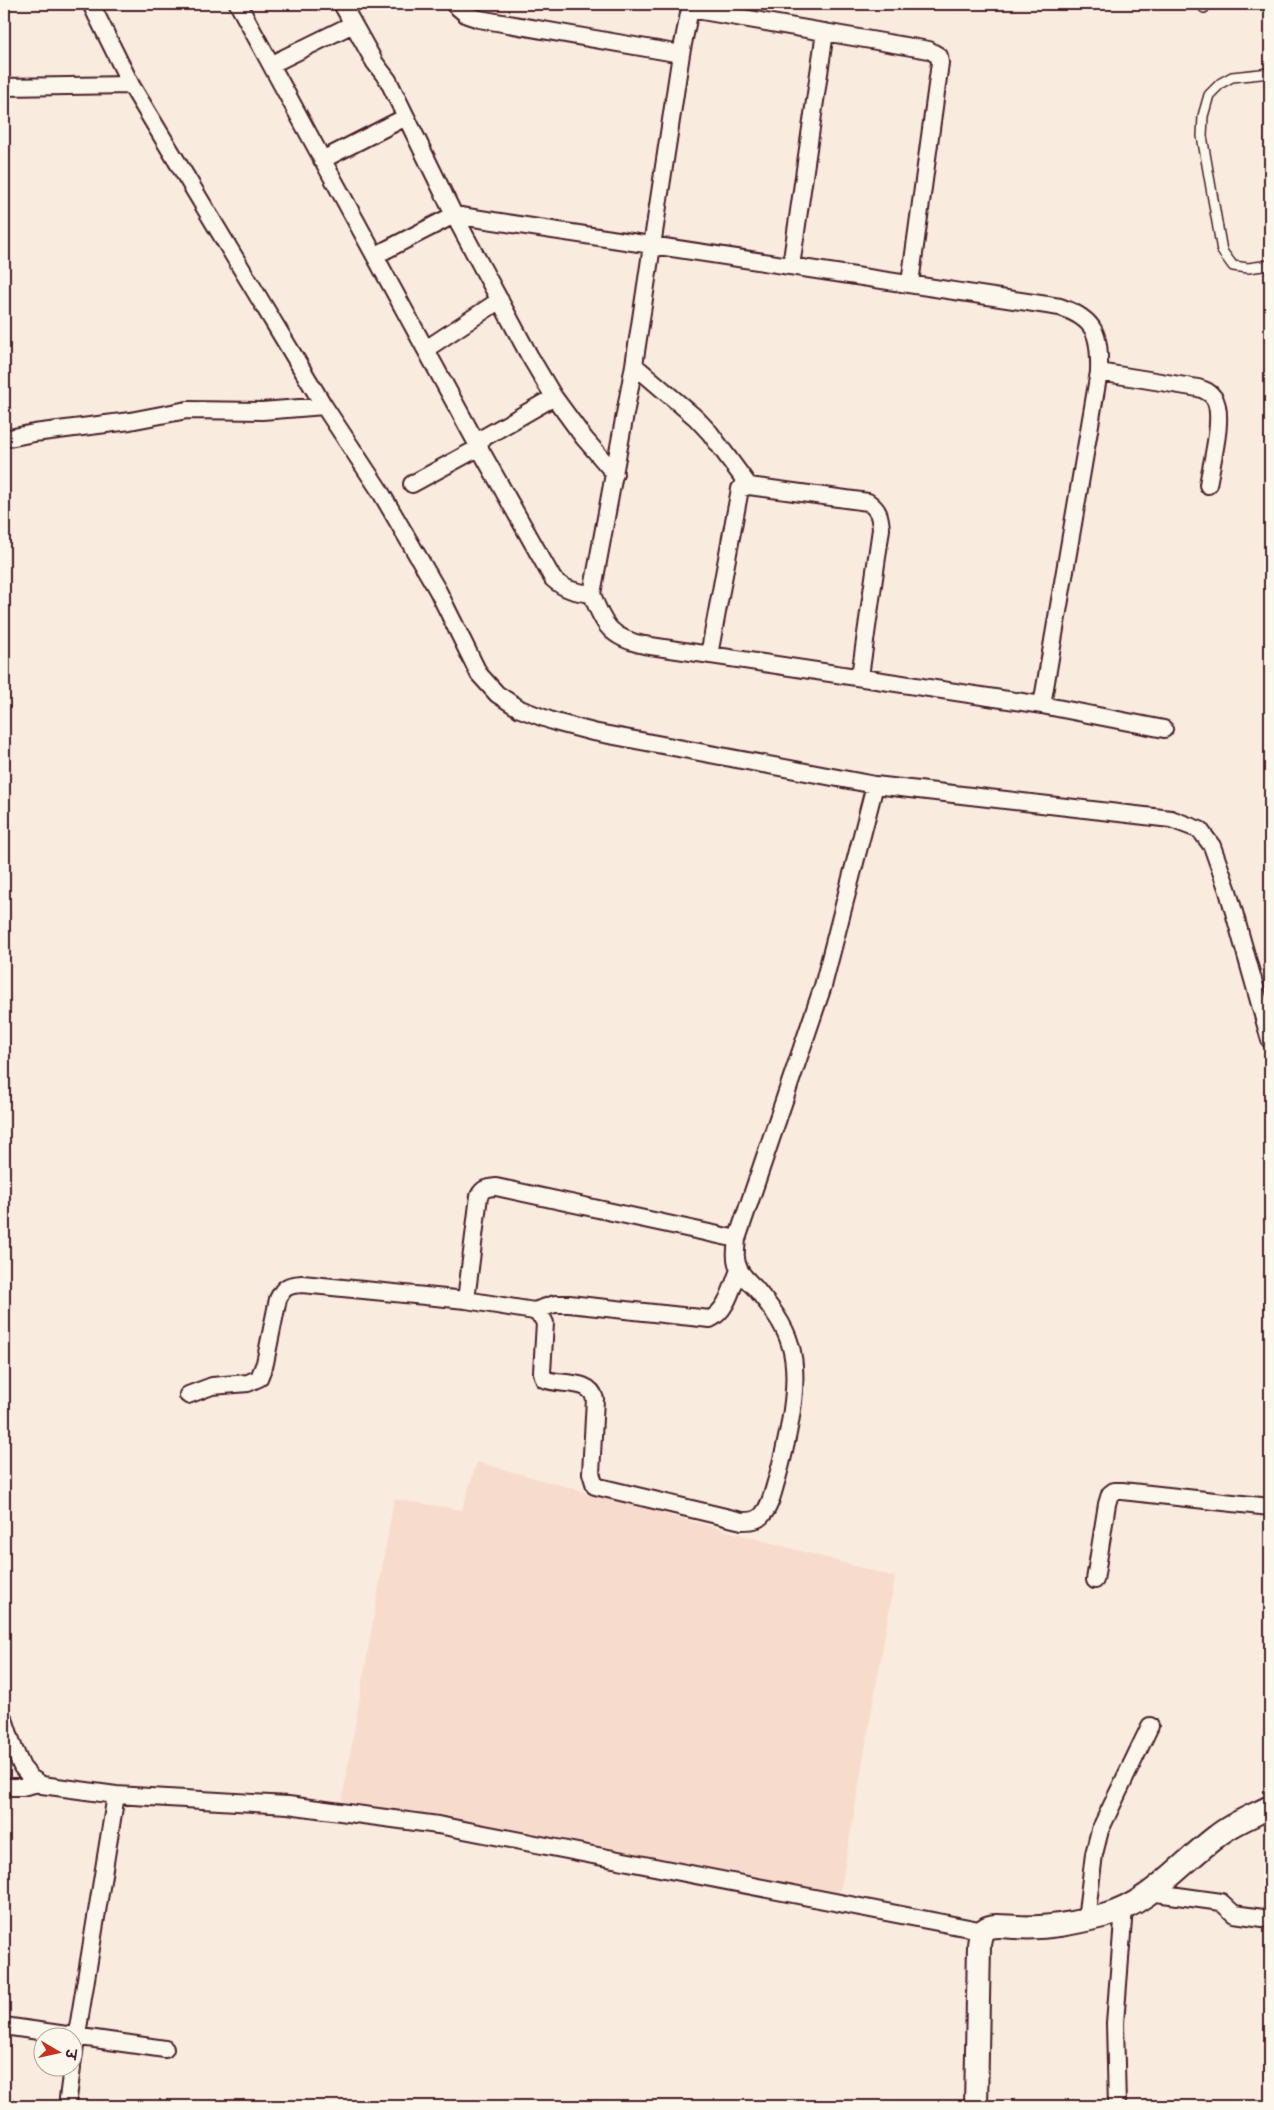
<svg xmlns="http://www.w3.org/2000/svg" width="1274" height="2110" font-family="Mynerve,'Playpen Sans Deva',sans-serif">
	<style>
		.built { fill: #f7dccd }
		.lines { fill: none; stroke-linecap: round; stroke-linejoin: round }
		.lane-casing { stroke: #4a1f2b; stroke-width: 12 }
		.street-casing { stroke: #4a1f2b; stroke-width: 20 }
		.secondary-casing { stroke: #4a1f2b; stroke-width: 26 }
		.lane { stroke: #fbf7ec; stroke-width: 9 }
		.street { stroke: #fbf7ec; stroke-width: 16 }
		.secondary { stroke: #fbf7ec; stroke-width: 22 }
	</style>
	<rect width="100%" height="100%" fill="#f9ebde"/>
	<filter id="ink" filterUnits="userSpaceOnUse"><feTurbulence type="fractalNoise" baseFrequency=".02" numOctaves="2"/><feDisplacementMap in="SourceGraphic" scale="10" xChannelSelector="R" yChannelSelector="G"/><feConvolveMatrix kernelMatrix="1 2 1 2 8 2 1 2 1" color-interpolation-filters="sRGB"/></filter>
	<g filter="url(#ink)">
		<path class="built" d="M477 1462 895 1577 839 1899 342 1801 394 1499 462 1510Z"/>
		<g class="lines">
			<g class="lane-casing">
				<path id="lane" d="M1204 8 1205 4
					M1270 73 1232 77 1221 83 1209 95 1203 116 1202 136 1222 251 1233 266 1248 268 1270 265"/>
			</g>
			<g class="street-casing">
				<path id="street" d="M91 4 131 85 324 406 380 491 438 591 479 674 497 694 520 709 555 722 593 732 875 785 1171 819 1200 830 1212 846 1228 891 1270 1040
					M238 4 476 442 553 579C565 590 576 592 592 594
					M342 4 375 63 388 80 454 215 529 355 554 397 584 438 615 474
					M454 4 467 15 479 19 681 54
					M691 4 681 54 634 365 592 594C603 625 611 638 644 645L1042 705 1164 729
					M690 9 929 50 939 56 940 63 910 283
					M272 64 353 24
					M4 87 131 85
					M322 160 406 117
					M376 255 454 215 1060 307C1096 319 1100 335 1099 372L1042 705
					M791 266 825 32
					M426 349 500 300
					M634 365 696 418 710 433 749 486
					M1099 372 1198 388C1205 390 1210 392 1214 398 1225 415 1211 465 1208 485
					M4 439 34 433 130 421 187 410 262 411 324 406
					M476 442 554 397
					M412 484 480 447
					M709 655 740 489 749 486 868 502C879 510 880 516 881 529L860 676
					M466 1300 479 1196C483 1188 487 1188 496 1187L737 1239
					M534 1311 555 1304H569L710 1319C727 1311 732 1287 739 1270
					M188 1395 212 1386 248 1383 259 1378 265 1363 278 1299C284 1286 289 1285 302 1284L466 1300 534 1311 541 1316 545 1323 542 1372 544 1379C560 1386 590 1378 595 1399L591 1473 595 1486 742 1521C750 1521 758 1521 763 1514 771 1505 773 1491 777 1479 787 1442 802 1381 790 1344 784 1323 769 1305 756 1289 750 1283 742 1276 739 1269 734 1259 736 1249 737 1239L823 986 875 785
					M1095 1580 1107 1504 1110 1494 1114 1491H1122L1270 1507
					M4 1719 14 1749 22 1767 31 1778 42 1785 116 1795 288 1805 438 1825 984 1931
					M4 1787H22L39 1783
					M1149 1892 1221 1902 1234 1914 1270 1919
					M1086 1920 1094 1854 1100 1830 1150 1726
					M4 2026 165 2049
					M72 2065 116 1795
					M67 2106 72 2068
					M1117 2106 1115 2023 1124 1908"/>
			</g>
			<g class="secondary-casing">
				<path id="secondary" d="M976 2106 979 1945C980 1938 980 1932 987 1928 995 1924 1008 1927 1017 1927 1046 1929 1075 1923 1103 1916 1148 1905 1181 1863 1217 1836 1233 1823 1252 1816 1270 1807"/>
			</g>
			<use href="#lane" class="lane"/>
			<use href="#street" class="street"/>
			<use href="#secondary" class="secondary"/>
		</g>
	</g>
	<rect width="1274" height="2110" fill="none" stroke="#fbf7ec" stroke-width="20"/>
	<rect x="10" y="10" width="1254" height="2090" fill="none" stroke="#4a1f2b" stroke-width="2" filter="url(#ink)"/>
	<g transform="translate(58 2052) rotate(99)"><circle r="24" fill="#fbf7ec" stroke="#b4a19f"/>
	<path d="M0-4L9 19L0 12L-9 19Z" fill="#c8321e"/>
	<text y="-8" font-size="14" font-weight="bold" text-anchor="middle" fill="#4a1f2b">उ</text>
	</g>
</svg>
